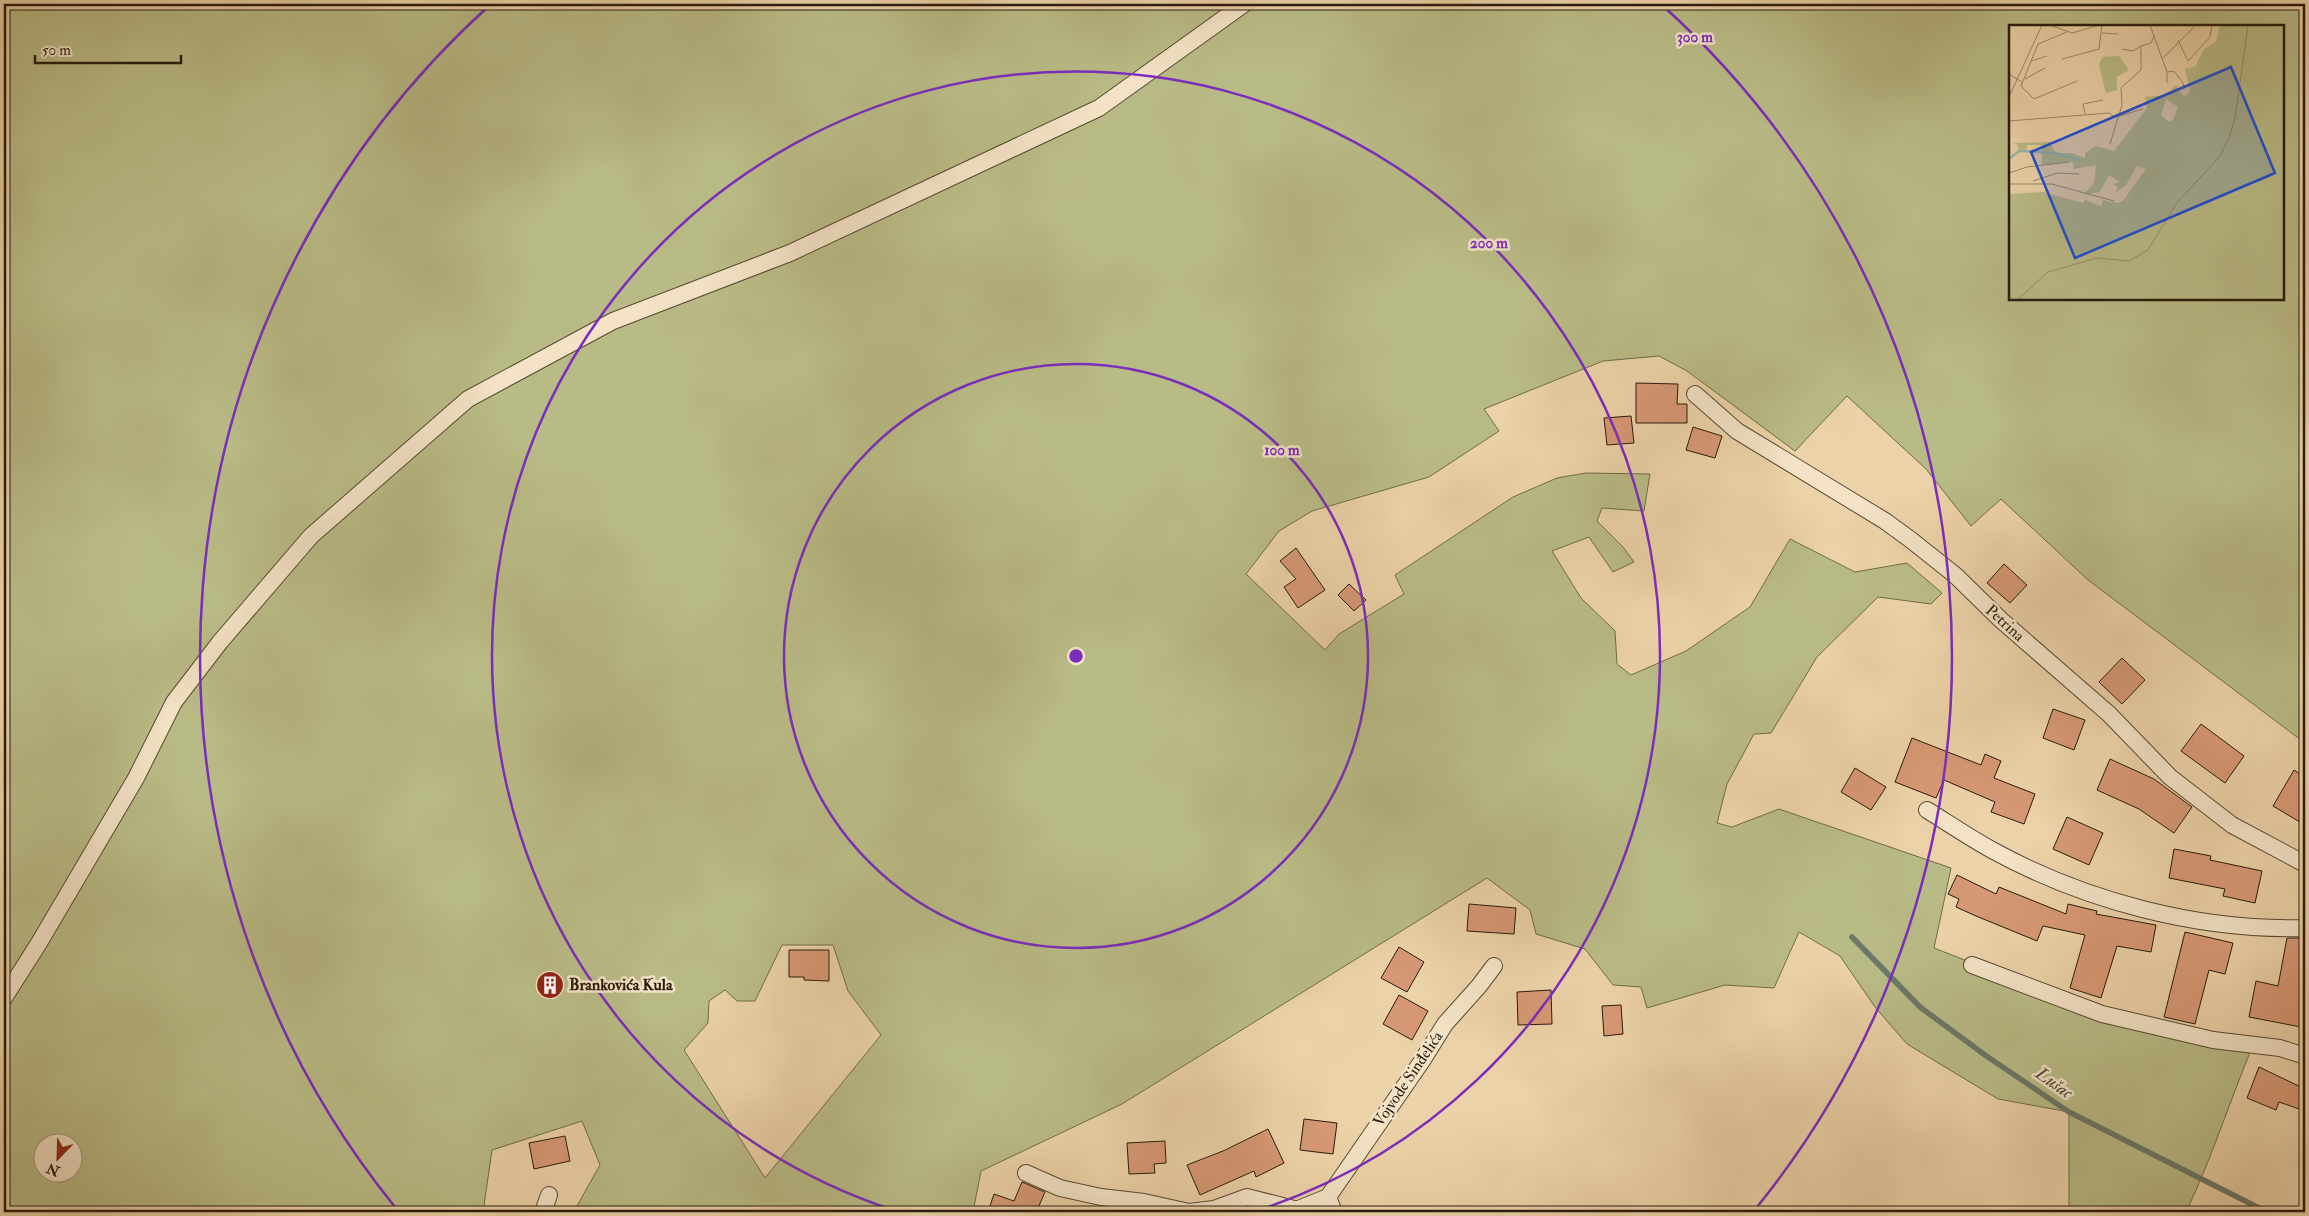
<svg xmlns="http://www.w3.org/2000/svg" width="2309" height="1216" font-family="'IM FELL Double Pica',serif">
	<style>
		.green { fill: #b9bb86; stroke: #706b49; fill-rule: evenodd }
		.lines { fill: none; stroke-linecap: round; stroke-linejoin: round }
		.stream { stroke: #6c7968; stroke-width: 5.5 }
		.building { fill: #d69874; stroke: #281b0c }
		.minor-casing { stroke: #594933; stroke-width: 18 }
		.minor { stroke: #f3e2c6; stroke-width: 16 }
		.ring { fill: none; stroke: #7b2cbf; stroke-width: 2.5 }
		.labels { text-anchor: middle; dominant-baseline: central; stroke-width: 5; stroke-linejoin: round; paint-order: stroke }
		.street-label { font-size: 16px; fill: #281b0c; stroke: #f3e2c6 }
		.poi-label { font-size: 16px; font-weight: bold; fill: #281b0c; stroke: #f3e2c6; text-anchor: start }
		.water-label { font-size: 18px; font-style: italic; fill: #4a4a3a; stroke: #f3e2c6 }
		.inset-river { fill: none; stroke: #99b8a6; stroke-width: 2.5 }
		.inset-road { fill: none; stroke: #9e896a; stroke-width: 1 }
		.view { fill: #1d4ed8; fill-opacity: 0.15; stroke: #1d4ed8; stroke-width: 2.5 }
		.inset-edge { fill: none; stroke: #281b0c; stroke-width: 2.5 }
		.centre { fill: #7b2cbf; stroke: #f3e2c6; stroke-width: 2.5 }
		.ring-label { font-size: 15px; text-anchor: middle; font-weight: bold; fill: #7b2cbf; stroke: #f3e2c6; stroke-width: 5; stroke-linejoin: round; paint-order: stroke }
	</style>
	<rect width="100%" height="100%" fill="#ecd2a8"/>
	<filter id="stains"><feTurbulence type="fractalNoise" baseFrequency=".004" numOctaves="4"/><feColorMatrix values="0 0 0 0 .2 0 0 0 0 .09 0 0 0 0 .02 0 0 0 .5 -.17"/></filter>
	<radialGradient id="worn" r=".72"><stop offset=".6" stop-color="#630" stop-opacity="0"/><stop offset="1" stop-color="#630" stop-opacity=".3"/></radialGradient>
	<path class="green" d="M4 4H1239L1098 106 693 289 466 396 404 449 218 641 4 993Z
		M1249 4H2305V743L2088 580 2001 499 1971 526 1926 469 1847 396 1795 451 1687 371 1659 356 1603 361 1484 409 1499 431 1429 477 1312 511 1279 531 1246 574 1325 650 1339 634 1404 594 1395 575 1513 497 1557 478 1586 473 1650 474 1644 511 1602 508 1597 521 1623 547 1634 562 1613 572 1589 537 1552 551 1581 598 1615 631 1617 664 1631 675 1686 651 1750 607 1790 539 1855 572 1907 563 1942 593 1931 604 1878 597 1817 657 1771 733 1754 734 1727 784 1717 823 1732 827 1779 809 1951 868 1934 948 2102 1014 2253 1045C2230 1100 2212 1158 2186 1212H2069V1112L1998 1099 1907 1044 1875 1007 1840 956 1799 932 1774 988 1725 985 1647 1008 1641 987 1613 985 1585 949 1536 934 1530 910 1487 878 1122 1104 981 1171 973 1212H579L577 1206 600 1165 582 1121 492 1150 483 1212H4V1002L176 703 313 539 469 401 614 323 1101 110ZM2010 26H2283V299H2010ZM782 945H833L848 991 881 1035 765 1178 684 1050 708 1023 709 1001 725 990 737 1001H755ZM42 1144H72V1174H42Z"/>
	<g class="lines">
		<path class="stream" d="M1852 937 1920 1007 1985 1055 2069 1112 2267 1212"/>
	</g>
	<path class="building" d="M1636 383 1678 384 1677 404H1687V423H1636Z
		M1631 416 1634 443 1607 445 1604 418Z
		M1693 427 1722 436 1715 458 1686 450Z
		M1296 548 1325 590 1298 608 1284 587 1296 579 1280 561Z
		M2004 564 2027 585 2010 603 1987 583Z
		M1349 584 1366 600 1354 611 1338 595Z
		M2122 658 2145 680 2122 704 2099 682Z
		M2053 709 2085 720 2074 750 2043 738Z
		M2201 724 2244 756 2225 783 2181 751Z
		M1912 738 1981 765 1985 754 2001 761 1994 778 2035 794 2024 824 1991 812 1995 802 1944 780 1936 798 1895 782Z
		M2110 759 2154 779 2192 807 2174 833 2139 809 2097 790Z
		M1855 768 1886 787 1871 810 1841 792Z
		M2294 770 2305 777V825L2273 806Z
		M2067 817 2103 833 2089 865 2053 849Z
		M2174 849 2211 856 2210 860 2262 871 2255 903 2223 896 2225 889 2169 878Z
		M1957 875 1996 894 1999 887 2066 914 2068 904 2097 911 2096 914 2156 925 2151 952 2117 946 2101 998 2070 988 2085 935 2043 926 2037 941 1976 916 1956 907 1959 899 1948 894Z
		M1469 904 1516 908 1514 934 1467 931Z
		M2185 932 2233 943 2225 974 2209 970 2195 1024 2164 1017Z
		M2287 938H2305V1005L2301 1027 2249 1017 2256 981 2278 986Z
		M1399 947 1424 962 1407 992 1381 978Z
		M789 950H829V981L804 980V977H789Z
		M537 986a13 13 0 1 1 26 0a13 13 0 1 1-26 0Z
		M1551 990 1552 1024 1518 1025 1517 992Z
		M1399 995 1428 1011 1412 1040 1383 1024Z
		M1621 1005 1623 1034 1604 1036 1602 1006Z
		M2259 1067 2305 1089V1111L2279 1102 2276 1110 2247 1098Z
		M1304 1119 1337 1123 1333 1154 1300 1150Z
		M1268 1129 1284 1163 1256 1177 1254 1171 1200 1195 1187 1165 1223 1151Z
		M565 1136 570 1161 534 1169 529 1143Z
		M1165 1141 1166 1163 1154 1164 1155 1173 1129 1174 1127 1143Z
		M1022 1182 1045 1192 1038 1208 1041 1209 1040 1212H988L994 1194 1014 1201Z"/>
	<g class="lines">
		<g class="minor-casing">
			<path id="minor" d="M1695 394 1737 431 1885 521 1911 540 1955 575 2001 620 2109 714 2170 777 2232 825 2305 864
				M1927 810C1948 823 1970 838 1992 850 2085 901 2198 931 2305 928
				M1972 965 2102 1014 2213 1040 2280 1048 2305 1056
				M4 998 39 943 136 778 174 702 220 642 311 536 468 399 613 321 790 253 1099 108 1244 4
				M1026 1173 1060 1188 1101 1197 1144 1202 1189 1212 1214 1209 1247 1197 1294 1209
				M1328 1197 1334 1212
				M543 1212 549 1195
				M1291 1212 1328 1197 1422 1061 1445 1024 1479 986 1494 966"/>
		</g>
		<use href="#minor" class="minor"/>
	</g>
	<g class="ring">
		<circle cx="1076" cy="656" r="292"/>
		<path d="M896 1211A584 584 0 1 1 1256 1211"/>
		<path d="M395 1207A876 876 0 0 1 490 5M1662 5A876 876 0 0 1 1757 1207"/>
	</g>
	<defs>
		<g id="building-disc" transform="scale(1.4375)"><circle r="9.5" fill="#8f2418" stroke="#f3e2c6"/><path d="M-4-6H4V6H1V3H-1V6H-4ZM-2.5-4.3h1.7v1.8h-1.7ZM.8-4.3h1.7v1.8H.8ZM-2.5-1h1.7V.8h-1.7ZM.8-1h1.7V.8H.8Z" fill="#fff"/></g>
	</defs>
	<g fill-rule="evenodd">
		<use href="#building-disc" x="550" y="985"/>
	</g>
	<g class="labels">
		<g class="street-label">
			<text transform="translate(2005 623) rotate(42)">Petrina</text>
			<text transform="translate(1408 1079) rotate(-56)">Vojvode Sinđelića</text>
		</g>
		<g class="poi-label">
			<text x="569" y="985">Brankovića Kula</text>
		</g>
		<g class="water-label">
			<text transform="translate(2054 1083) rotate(35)">Lušac</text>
		</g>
	</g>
	<g transform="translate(2009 25)">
		<rect width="275" height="275" fill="#ecd2a8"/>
		<path d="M211 0H275V275H0V169L34 167 74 178 76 175 92 181 94 175 109 178 114 176 137 144 128 141 117 160 106 168 109 162 104 159 111 157 100 150 91 167 80 169 76 168 85 158 87 140 65 144 64 137 33 140 32 120H18L17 126H10L8 119 3 118 41 117 46 128H63L76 133V128L87 121 105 126 138 83 136 72 157 70 167 60 175 72 181 66 176 44 186 42 195 24 207 17ZM157 74 169 82 164 95 160 97 152 90ZM110 31 120 45 108 52V65L97 68 90 41 93 32Z" fill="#b9bb86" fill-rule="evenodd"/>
		<path class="inset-river" d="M0 134 10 126 46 128 71 135"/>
		<path class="inset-road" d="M41 0 63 8 91 0M141 0 158 47V58M58 7 29 19 12 61 25 74 68 56M93 8 109 9M169 15 179 36 201 12 203 0M113 24 124 26 132 21M53 34 90 24 93 0M153 34 187 0M22 36 38 31M158 47 165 46 174 58 175 65M0 49 13 57M16 54 36 43M0 72 33 0M76 89 74 79 94 75M110 91 134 84M0 96 100 88 107 93M101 119 113 80 112 63 132 45V21L142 18 145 11M0 148 18 142 60 137M24 156 48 148 70 149M0 159H43L105 176M8 275 39 247 88 233 120 236 139 225 167 179 211 131 220 113 226 93 239 0"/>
		<path class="view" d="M222 42 266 148 66 233 22 127Z"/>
		<rect width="275" height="275" class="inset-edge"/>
	</g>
	<circle cx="1076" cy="656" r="8" class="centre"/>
	<g class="ring-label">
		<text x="1695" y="42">300 m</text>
		<text x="1489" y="248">200 m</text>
		<text x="1282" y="455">100 m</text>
	</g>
	<rect width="2309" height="1216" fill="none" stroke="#ecd2a8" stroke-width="20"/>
	<rect x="5" y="5" width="2299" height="1206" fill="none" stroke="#281b0c" stroke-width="2.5"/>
	<rect x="10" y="10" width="2289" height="1196" fill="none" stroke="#281b0c"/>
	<g transform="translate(58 1158) rotate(203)"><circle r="24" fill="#f3e2c6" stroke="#a2927c"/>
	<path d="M0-4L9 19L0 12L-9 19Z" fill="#8f2418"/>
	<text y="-8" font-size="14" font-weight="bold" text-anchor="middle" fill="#281b0c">N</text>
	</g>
	<path d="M35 55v8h146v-8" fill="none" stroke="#281b0c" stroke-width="2.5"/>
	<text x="42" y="55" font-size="15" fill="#281b0c" stroke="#f3e2c6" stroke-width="4" paint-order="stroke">50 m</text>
	<rect width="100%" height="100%" filter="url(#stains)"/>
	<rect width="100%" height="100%" fill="url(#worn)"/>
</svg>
